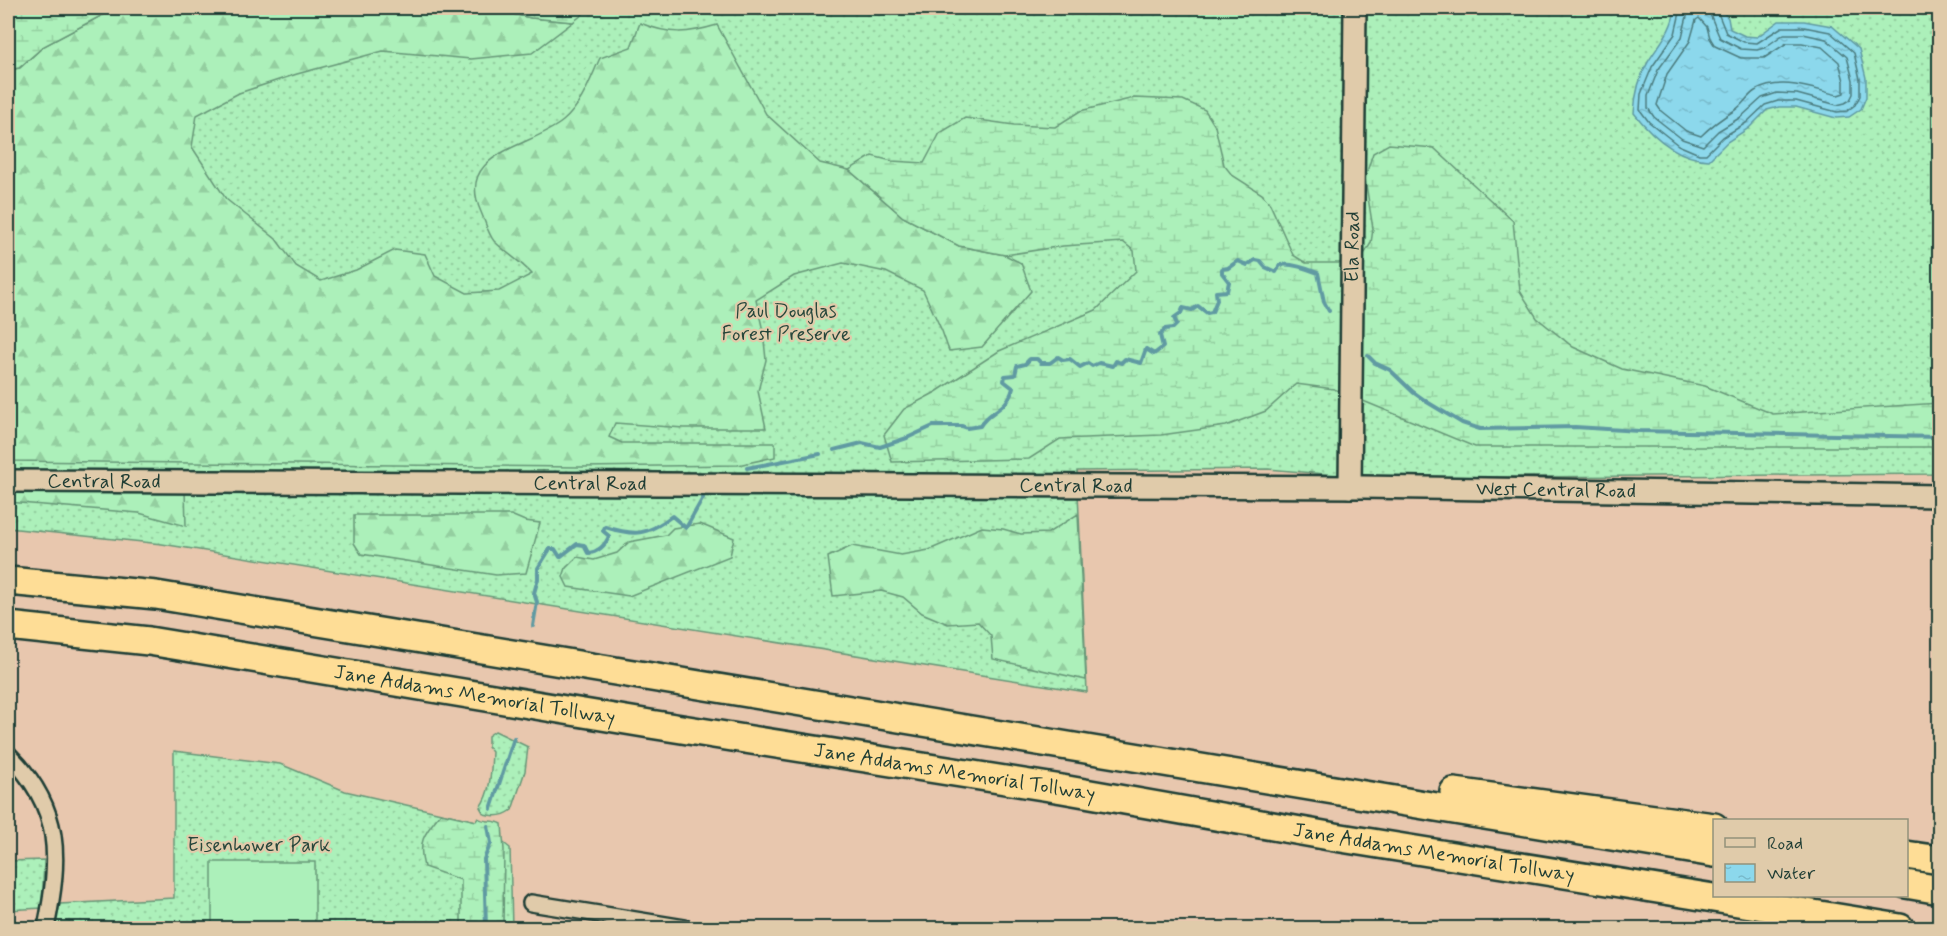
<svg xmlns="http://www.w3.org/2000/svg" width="1947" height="936" font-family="Mynerve,sans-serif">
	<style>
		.grass { fill: url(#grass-dots); stroke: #669677; stroke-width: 1.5 }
		.forest { fill: url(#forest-firs); stroke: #669677; stroke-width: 1.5 }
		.wetland { fill: url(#wetland-marsh); stroke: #669677; stroke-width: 1.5 }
		.pitch { fill: #acf0ba; stroke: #669677; stroke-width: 1.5 }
		.water { fill: url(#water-ripples); stroke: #609aa2; stroke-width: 1.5 }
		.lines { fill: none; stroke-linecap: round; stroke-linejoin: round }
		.shore { stroke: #4b7b7e; stroke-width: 1.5 }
		.stream { stroke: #609aa2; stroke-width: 4 }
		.street-casing { stroke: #1f3d34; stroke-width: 20 }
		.secondary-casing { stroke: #1f3d34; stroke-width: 26 }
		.highway-casing { stroke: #1f3d34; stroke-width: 32 }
		.street { stroke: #e0cbaa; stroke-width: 15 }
		.secondary { stroke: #e0cbaa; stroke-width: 21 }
		.highway { stroke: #fedd96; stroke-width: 27 }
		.labels { text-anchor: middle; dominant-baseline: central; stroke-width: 4.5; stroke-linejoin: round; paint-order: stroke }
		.street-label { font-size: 20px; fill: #1f3d34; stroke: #e0cbaa }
		.park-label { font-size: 20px; fill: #26463b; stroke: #e0cbaa }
	</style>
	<defs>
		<pattern id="grass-dots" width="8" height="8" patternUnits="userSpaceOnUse" patternTransform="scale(1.5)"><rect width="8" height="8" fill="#acf0ba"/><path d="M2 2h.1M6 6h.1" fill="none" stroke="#94cfa0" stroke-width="1.8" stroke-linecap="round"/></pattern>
		<pattern id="forest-firs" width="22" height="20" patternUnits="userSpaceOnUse" patternTransform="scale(1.5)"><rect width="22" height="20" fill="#acf0ba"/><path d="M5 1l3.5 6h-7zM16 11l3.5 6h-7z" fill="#94cfa0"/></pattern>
		<pattern id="wetland-marsh" width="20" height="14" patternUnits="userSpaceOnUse" patternTransform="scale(1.5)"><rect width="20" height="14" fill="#acf0ba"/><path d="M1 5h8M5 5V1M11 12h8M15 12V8" fill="none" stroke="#94cfa0"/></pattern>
		<pattern id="water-ripples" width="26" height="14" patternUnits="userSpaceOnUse" patternTransform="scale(1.5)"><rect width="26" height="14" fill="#8cd8ec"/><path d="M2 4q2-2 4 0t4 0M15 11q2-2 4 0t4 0" fill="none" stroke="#78bacb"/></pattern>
	</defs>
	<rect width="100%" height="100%" fill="#e8c7ae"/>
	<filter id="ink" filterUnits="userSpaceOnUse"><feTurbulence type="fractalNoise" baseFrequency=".0167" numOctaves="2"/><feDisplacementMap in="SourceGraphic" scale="12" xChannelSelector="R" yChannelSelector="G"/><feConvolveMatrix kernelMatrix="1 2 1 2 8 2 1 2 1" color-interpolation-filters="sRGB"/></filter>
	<g filter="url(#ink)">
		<path class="grass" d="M8 8H1939V474L1370 478 1268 469 1077 471 1087 692 162 544 8 528Z
			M495 731 528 747 525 771 512 810C503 817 494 817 484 814L480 807C491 793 491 770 492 752L488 747V736Z
			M174 751 280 764 345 791 476 821 510 848 512 928H54L60 904 174 898Z
			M44 860 42 908 8 910V861Z"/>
		<path class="forest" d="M120 8H485L531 18 573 22 532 53 471 59 383 51 297 74 239 93 197 115 192 147 226 199 276 239 296 266 321 281 356 270 395 250 425 254 435 276 467 293 499 291 532 274C521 262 506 253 494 241 488 234 485 221 481 212 454 152 530 148 563 121 582 105 590 80 600 58L631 47 640 23C670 35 687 34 717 25L766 114 820 163 849 170 903 217 959 246 1005 255 1021 263 1031 291 982 347 949 351 942 331 923 290 886 272 843 263 794 276 756 300 763 331 766 360 758 391 766 428H684L615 423 609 437 622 443H775V457L738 465 581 467 8 461V70L20 68 44 46 110 11Z
			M8 488 185 489 186 526 139 513 8 502Z
			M1078 514 1086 680 993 659 991 636 978 622 948 624 922 613 903 597 881 591 833 596 828 557 852 546 901 555 929 550 982 527 1003 529 1021 534 1048 533Z
			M354 515H511L525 521 540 523 526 573 496 575 361 554 354 543Z
			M700 524 734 538 730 556 629 596 568 587 563 577 566 568 577 557 594 560 617 553 629 542 666 535 673 528Z"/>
		<path class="wetland" d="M8 8H120L110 11 44 46 19 68 8 70Z
			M485 8H585L583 14 573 22 531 18Z
			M1134 98 1183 100 1205 110 1215 126 1224 165 1232 175 1262 194 1270 204 1293 255 1306 263H1340L1365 253 1371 243 1373 229 1365 178 1373 153 1389 144 1434 148 1513 221 1520 291 1537 318 1573 347 1622 369 1705 386 1773 414 1939 403V447H1475L1334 389 1296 384 1266 411 1226 426 1161 435 1060 439 1029 459 892 462 884 435 904 409 936 392 999 351 1096 310 1136 271 1134 251 1123 242 1063 246 1005 255 959 246 903 217 849 170 872 156 892 161 924 163 940 133 965 118 1014 125 1055 127 1080 111Z
			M441 813 476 821 478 818C485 823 494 819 502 824L504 850 503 928H461V880L424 867C417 840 425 833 441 813Z"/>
		<path class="pitch" d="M212 862H315V928H212Z"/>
		<path class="water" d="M1675 8H1720L1728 18 1730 29 1745 36 1757 37 1779 21H1804L1832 26 1859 49 1866 78V97L1861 109 1849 117 1836 118 1796 107H1779L1767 110 1749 128 1727 142 1709 160C1678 159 1652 136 1634 113 1635 96 1639 77 1648 62 1659 44 1673 30 1675 8Z"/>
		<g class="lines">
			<path class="shore" d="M1681 8 1675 34 1652 67 1641 94 1640 110 1649 122 1678 145 1699 154H1706L1723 137 1746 123 1765 105 1778 101H1796L1837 112 1847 111 1855 105 1860 96V79L1854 53 1830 32 1804 27H1782L1757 43 1744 42 1726 33 1716 8
				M1689 8 1682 37 1658 70 1648 96V108L1654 117 1682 139 1703 146 1718 131 1741 117 1762 98 1777 93 1797 94 1837 105 1845 103 1850 100 1853 94V80L1847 57 1826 39 1803 34H1784L1764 48 1757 50 1741 49 1720 38C1718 34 1709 12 1708 8
				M1699 18 1707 27 1710 38 1715 46 1741 58H1764L1787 43H1802L1822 47 1839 62 1844 81V93L1838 95C1812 89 1781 76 1755 91 1747 96 1743 105 1735 110 1722 118 1712 125 1701 136L1686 131 1661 111 1657 105 1667 74 1690 41 1696 20Z"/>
			<path class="stream" d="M1368 356 1375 363 1390 370 1413 392 1427 402 1462 423 1480 429 1575 427 1639 431 1940 437
				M834 450 862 443 880 447 907 438 933 426H962L967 428 980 426C990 409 1007 411 1013 388L1004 381 1005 376 1015 375 1017 366 1025 364 1030 359H1037L1041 363H1050L1058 357 1063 360 1070 359 1080 367 1088 363 1092 366 1099 363 1113 366 1116 361 1121 363 1125 359 1141 363 1146 349 1154 354 1163 347 1160 335 1165 329 1173 328 1177 324 1174 318 1181 313 1183 308 1192 310 1198 306 1207 313 1212 312 1217 300 1216 292 1227 291 1229 282 1222 273V269L1228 268 1238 261 1247 265 1255 260 1260 261 1265 267 1276 272 1280 265C1290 263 1308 269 1318 273L1324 302 1329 311
				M747 468 820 454
				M533 626 537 602 534 593 538 579V568L550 549H555L560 557 577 544 584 545 588 553C597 553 606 545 609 536L603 531 605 527C635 536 646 536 672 516L686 528 703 498
				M491 809 514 738
				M486 928 484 859 491 843 488 826"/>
			<g class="street-casing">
				<path id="street" d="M8 754C63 808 60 858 46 928
					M531 903 685 928"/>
			</g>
			<g class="secondary-casing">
				<g id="secondary">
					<path id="s1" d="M8 481 1363 487 1940 496"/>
					<path id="s2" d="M1350 487 1355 8"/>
				</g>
			</g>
			<g class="highway-casing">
				<g id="highway">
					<path d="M8 581 156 595 1714 853"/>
					<path id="s3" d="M8 626 149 641 650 724 1062 789 1335 837 1900 928"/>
					<path d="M1454 792 1714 827"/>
					<path d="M1906 855 1940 860"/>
					<path d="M1906 884 1940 890"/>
				</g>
			</g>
			<use href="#street" class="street"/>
			<use href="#secondary" class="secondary"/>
			<use href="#highway" class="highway"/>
		</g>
	</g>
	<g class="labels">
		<g class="street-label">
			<text stroke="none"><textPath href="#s2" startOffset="240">Ela Road</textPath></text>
			<text stroke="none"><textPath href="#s1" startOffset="96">Central Road</textPath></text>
			<text stroke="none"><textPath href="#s1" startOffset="582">Central Road</textPath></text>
			<text stroke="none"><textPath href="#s1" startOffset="1068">Central Road</textPath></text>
			<text stroke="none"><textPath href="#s1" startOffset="1548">West Central Road</textPath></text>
			<text stroke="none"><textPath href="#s3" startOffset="472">Jane Addams Memorial Tollway</textPath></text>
			<text stroke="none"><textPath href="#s3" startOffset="958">Jane Addams Memorial Tollway</textPath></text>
			<text stroke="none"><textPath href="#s3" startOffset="1444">Jane Addams Memorial Tollway</textPath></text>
		</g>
		<g class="park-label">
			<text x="786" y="311">Paul Douglas<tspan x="786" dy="23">Forest Preserve</tspan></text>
			<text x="259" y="845">Eisenhower Park</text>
		</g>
	</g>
	<rect width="1947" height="936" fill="none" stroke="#e0cbaa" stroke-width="30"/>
	<rect x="15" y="15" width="1917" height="906" fill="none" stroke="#1f3d34" stroke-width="2" filter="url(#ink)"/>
	<rect x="1713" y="819" width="195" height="78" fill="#e0cbaa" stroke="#93927b" stroke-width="1.5"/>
	<rect x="1725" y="838" width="30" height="9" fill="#e0cbaa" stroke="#93927b" stroke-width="1.5"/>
	<text x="1767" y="849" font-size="18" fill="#1f3d34">Road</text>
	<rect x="1725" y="864" width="30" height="18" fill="url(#water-ripples)" stroke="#93927b" stroke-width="1.5"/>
	<text x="1767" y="879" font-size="18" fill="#1f3d34">Water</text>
</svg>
